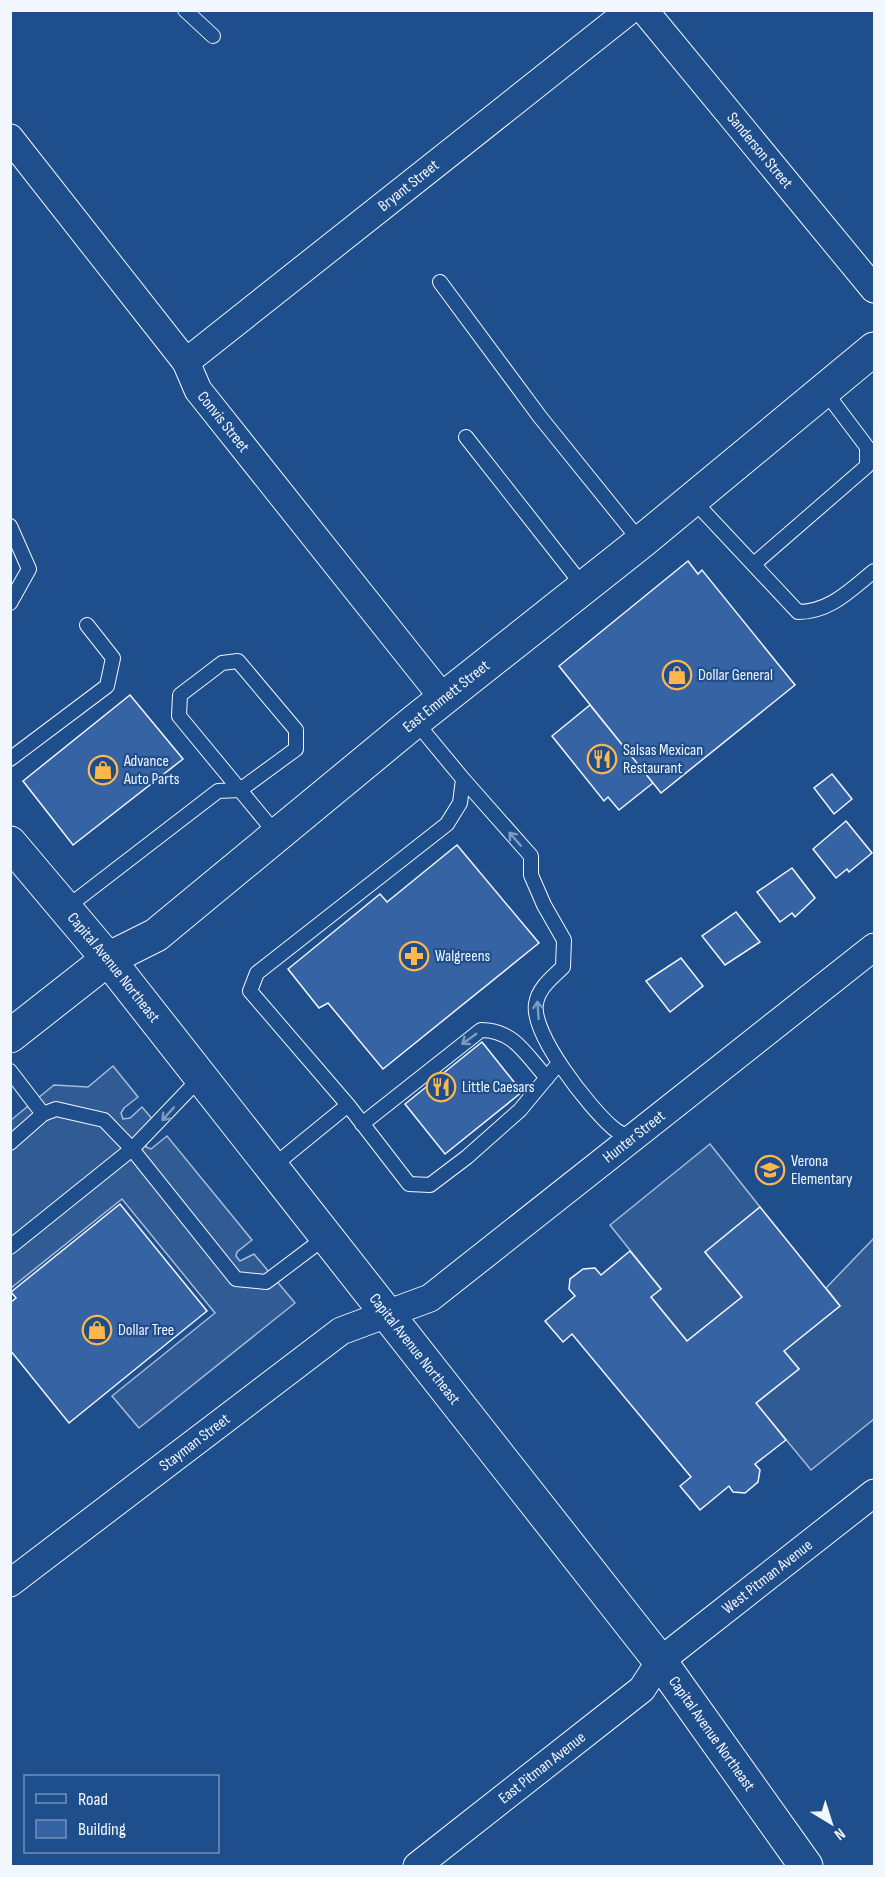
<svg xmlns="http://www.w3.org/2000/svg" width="885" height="1877" font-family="'Sofia Sans Condensed',sans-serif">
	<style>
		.parking { fill: #305b95; stroke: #a8bbd7; stroke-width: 1.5 }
		.building { fill: #3563a3; stroke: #f2f6ff; stroke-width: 1.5 }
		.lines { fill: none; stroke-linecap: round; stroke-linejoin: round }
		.service-casing { stroke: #f2f6ff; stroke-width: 16 }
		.minor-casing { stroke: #f2f6ff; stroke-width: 29 }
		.tertiary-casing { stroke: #f2f6ff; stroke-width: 35 }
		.primary-casing { stroke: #f2f6ff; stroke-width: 35 }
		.service { stroke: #1f4e8c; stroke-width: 14 }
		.minor { stroke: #1f4e8c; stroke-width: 27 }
		.tertiary { stroke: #1f4e8c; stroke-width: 33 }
		.primary { stroke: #1f4e8c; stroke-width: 33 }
		.oneway { stroke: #7e9ac0 }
		.labels { text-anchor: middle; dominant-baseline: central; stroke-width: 4.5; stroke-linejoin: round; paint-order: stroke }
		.street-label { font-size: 16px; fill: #f2f6ff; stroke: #1f4e8c }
		.poi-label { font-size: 16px; fill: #f2f6ff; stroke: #1f4e8c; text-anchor: start }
	</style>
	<rect width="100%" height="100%" fill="#1f4e8c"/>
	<path class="parking" d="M113 1066 138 1097 124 1108 121 1113 123 1119 130 1118 142 1107 160 1128 147 1140 146 1147 151 1149 167 1136 252 1240 237 1252 236 1256 240 1261 254 1254 295 1303 139 1428 112 1396 215 1313 122 1199 11 1288V1120L54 1085 88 1087Z
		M710 1144 760 1207 705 1252 742 1297 687 1341 651 1297 661 1289 610 1225Z
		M874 1238V1419L811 1470 756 1403 799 1369 784 1351 840 1306 826 1288Z"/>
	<path class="building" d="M688 561 698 574 702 570 795 685 661 793 559 666Z
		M130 695 183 759 73 845 23 781Z
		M590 705 653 783 619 810 608 797 604 801 552 736Z
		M832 774 852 799 834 814 814 788Z
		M846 821 872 853 849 872 847 869 836 878 813 849Z
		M457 845 539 943 383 1069 328 1003 319 1008 288 969 380 894 387 902Z
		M792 868 815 898 795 917 792 913 780 922 757 892Z
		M736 912 760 942 725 965 702 936Z
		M681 958 703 986 670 1012 646 981Z
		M482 1042 522 1092 445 1154 405 1104Z
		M120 1204 207 1311 69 1423 10 1350V1303L16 1298 11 1292Z
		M760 1207 840 1306 784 1351 799 1369 756 1403 786 1440 755 1464 760 1470 758 1482 745 1493 733 1492 729 1486 700 1510 680 1486 691 1477 572 1334 563 1342 545 1321 575 1296 569 1289 570 1279 583 1269 595 1268 601 1275 630 1251 661 1289 651 1297 687 1341 742 1297 705 1252Z"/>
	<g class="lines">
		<g class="service-casing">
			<path id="service" d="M185 10 213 36
				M440 282 540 417 641 542
				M466 437 584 587
				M693 500 798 612C830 612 850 590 874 571
				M10 526 29 569 10 603
				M754 564 867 466V447L824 390
				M238 661 296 730V749L240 790 179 716 180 695 222 663Z
				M10 759 107 686 113 658 87 625
				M463 779 531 856V875L544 905 564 940 563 967C553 977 538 988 536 1004 531 1034 589 1107 612 1127 617 1132 625 1135 631 1139
				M66 908 218 791 240 790 278 836
				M10 1071 43 1114 56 1109 104 1120 132 1149 236 1279 266 1282 327 1236
				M348 1105 409 1184 430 1185 467 1157 520 1110 559 1063
				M362 1124 481 1030C514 1030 526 1055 547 1078
				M10 1143 43 1114
				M272 1167 348 1105 250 991 257 973 447 824 460 803 463 779 415 721
				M10 1247 132 1149 201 1077"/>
		</g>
		<g class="minor-casing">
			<g id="minor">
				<path id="s1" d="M644 10 874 289"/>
				<path id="s2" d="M10 138 186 362 198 390 444 699"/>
				<path id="s3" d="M186 362 630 10"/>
				<path id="s4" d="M10 1583 341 1331 430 1298 874 947"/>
				<path id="s5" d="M417 1866 642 1689 660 1661 874 1493"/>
			</g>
		</g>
		<g class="tertiary-casing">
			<g id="tertiary">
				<path id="s6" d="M10 1036 108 959 156 935 415 721 641 542 874 349"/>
			</g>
		</g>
		<g class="primary-casing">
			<g id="primary">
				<path id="s7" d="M10 843 108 959 660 1661 806 1866"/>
			</g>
		</g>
		<use href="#service" class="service"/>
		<use href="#minor" class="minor"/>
		<use href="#tertiary" class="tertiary"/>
		<use href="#primary" class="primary"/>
	</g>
	<defs><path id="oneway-shaft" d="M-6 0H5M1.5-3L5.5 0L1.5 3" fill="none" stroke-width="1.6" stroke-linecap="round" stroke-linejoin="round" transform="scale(1.5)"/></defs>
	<g class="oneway">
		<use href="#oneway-shaft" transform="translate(515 839) rotate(-131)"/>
		<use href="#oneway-shaft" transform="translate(538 1010) rotate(-94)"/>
		<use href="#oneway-shaft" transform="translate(469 1039) rotate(144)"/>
		<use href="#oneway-shaft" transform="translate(168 1114) rotate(132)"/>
	</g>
	<defs>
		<g id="shop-ring" transform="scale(1.5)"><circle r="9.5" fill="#1f4e8c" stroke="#ffb74d" stroke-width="1.5"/><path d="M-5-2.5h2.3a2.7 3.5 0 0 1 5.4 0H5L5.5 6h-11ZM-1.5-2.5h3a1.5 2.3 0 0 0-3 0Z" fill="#ffb74d"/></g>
		<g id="restaurant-ring" transform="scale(1.5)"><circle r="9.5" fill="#1f4e8c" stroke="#ffb74d" stroke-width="1.5"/><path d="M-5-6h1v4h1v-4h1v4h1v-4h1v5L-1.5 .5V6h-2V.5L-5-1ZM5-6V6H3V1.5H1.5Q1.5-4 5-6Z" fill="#ffb74d"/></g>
		<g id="pharmacy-ring" transform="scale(1.5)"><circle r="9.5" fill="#1f4e8c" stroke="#ffb74d" stroke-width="1.5"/><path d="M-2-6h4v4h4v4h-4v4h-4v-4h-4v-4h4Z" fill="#ffb74d"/></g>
		<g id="school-ring" transform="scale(1.5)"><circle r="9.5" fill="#1f4e8c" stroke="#ffb74d" stroke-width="1.5"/><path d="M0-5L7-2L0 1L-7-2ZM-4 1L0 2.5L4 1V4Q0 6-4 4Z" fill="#ffb74d"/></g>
	</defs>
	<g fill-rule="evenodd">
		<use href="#shop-ring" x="677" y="675"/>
		<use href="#restaurant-ring" x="602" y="759"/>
		<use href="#shop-ring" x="103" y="770"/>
		<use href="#pharmacy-ring" x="414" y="956"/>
		<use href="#restaurant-ring" x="441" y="1087"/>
		<use href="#school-ring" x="770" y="1170"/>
		<use href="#shop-ring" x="97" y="1330"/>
	</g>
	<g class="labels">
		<g class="street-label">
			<text stroke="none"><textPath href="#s1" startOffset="182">Sanderson Street</textPath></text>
			<text stroke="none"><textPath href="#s3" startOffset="284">Bryant Street</textPath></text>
			<text stroke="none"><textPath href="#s2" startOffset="356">Convis Street</textPath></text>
			<text stroke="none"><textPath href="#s6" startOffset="554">East Emmett Street</textPath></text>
			<text stroke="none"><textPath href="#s7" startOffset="162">Capital Avenue Northeast</textPath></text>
			<text stroke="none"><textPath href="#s4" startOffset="771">Hunter Street</textPath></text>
			<text stroke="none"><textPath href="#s7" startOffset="648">Capital Avenue Northeast</textPath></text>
			<text stroke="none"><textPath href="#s4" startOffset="232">Stayman Street</textPath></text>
			<text stroke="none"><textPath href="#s5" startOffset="456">West Pitman Avenue</textPath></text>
			<text stroke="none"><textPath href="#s7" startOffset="1134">Capital Avenue Northeast</textPath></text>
			<text stroke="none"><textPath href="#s5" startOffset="159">East Pitman Avenue</textPath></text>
		</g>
		<g class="poi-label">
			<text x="698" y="675">Dollar General</text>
			<text x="623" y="750">Salsas Mexican<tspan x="623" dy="18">Restaurant</tspan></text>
			<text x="124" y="761">Advance<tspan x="124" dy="18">Auto Parts</tspan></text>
			<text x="435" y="956">Walgreens</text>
			<text x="462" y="1087">Little Caesars</text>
			<text x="791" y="1161">Verona<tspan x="791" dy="18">Elementary</tspan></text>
			<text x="118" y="1330">Dollar Tree</text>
		</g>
	</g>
	<rect width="885" height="1877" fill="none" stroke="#f2f6ff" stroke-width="24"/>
	<rect x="24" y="1775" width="195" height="78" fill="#1f4e8c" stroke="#7391ba" stroke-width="1.5"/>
	<rect x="36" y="1794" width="30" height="9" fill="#1f4e8c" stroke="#7391ba" stroke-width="1.5"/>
	<text x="78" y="1805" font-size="18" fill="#f2f6ff">Road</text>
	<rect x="36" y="1820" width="30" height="18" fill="#3563a3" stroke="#7391ba" stroke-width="1.5"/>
	<text x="78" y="1835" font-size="18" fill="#f2f6ff">Building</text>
	<g transform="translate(831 1823) rotate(142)" stroke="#1f4e8c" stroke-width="4.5" paint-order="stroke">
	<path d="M0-4.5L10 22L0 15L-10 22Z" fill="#f2f6ff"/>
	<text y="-9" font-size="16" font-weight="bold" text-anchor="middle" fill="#f2f6ff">N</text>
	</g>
</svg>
